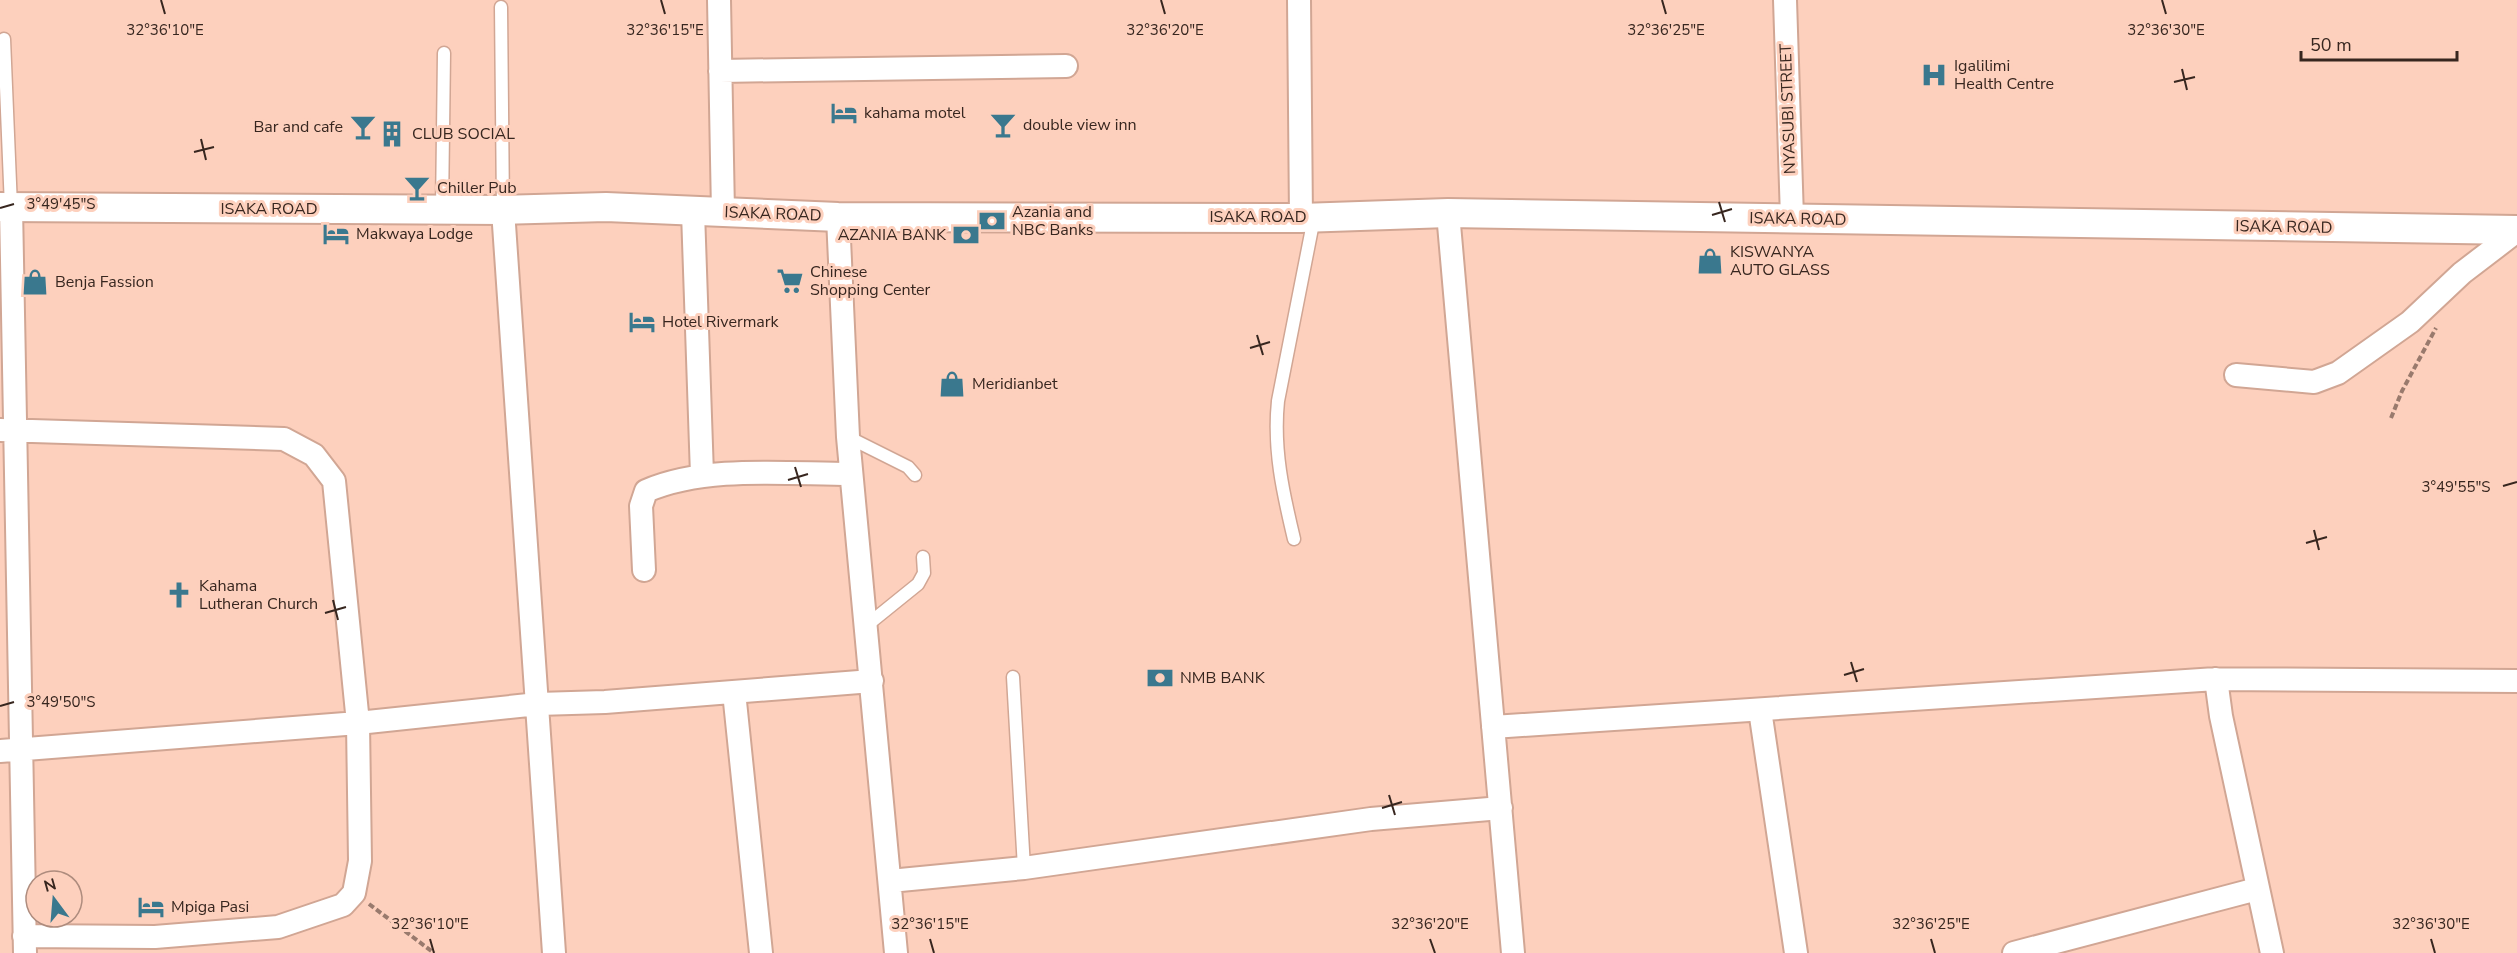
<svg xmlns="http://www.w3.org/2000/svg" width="2517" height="953" font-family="'Nunito Sans',sans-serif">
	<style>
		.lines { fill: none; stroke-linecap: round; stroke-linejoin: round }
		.service-casing { stroke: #d1a694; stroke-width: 15 }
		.minor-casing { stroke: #d1a694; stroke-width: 26 }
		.tertiary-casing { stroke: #d1a694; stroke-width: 32 }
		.path { stroke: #997a6d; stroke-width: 4; stroke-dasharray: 6 3; stroke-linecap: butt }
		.service { stroke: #fff; stroke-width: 12 }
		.minor { stroke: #fff; stroke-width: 22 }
		.tertiary { stroke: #fff; stroke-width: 28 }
		.ticks { fill: none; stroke: #37261f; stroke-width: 2 }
		.labels { text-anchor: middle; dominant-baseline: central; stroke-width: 6; stroke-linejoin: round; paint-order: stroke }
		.poi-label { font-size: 16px; fill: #37261f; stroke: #fdd0bd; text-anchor: start }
		.street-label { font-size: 16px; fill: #37261f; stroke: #fdd0bd }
		.ticks-label { font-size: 15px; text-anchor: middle; fill: #37261f; stroke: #fdd0bd; stroke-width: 6; stroke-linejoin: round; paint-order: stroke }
	</style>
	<rect width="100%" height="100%" fill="#fdd0bd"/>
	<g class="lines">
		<g class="service-casing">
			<path id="service" d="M501 7 503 210
				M4 39 11 207
				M442 210 444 53
				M848 437 908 467 915 475
				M1294 539C1283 493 1273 449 1278 401L1314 218
				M866 626 918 584 924 573 923 557
				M1013 677 1024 868"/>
		</g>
		<g class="minor-casing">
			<path id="minor" d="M719 0 723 212
				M1299 0 1301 218
				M1785 0 1792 218
				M720 71 1066 66
				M11 207 25 953
				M503 210 554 953
				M693 212 702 475
				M1448 213 1513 953
				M838 217 848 437 896 953
				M2236 375 2314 382 2338 373 2410 322 2462 273 2517 231
				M0 430 284 439 314 455 334 481 358 723 360 861 354 893 343 905 278 927 155 937 24 936
				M644 570 641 506 646 491C706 465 786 474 851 474
				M2216 679 2221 716 2272 953
				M734 692 761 953
				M1760 710 1796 953
				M1493 727 2216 679 2517 681
				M0 751 358 723 538 704 605 702 872 681
				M890 881 1024 868 1371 819 1501 808
				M2014 953 2257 889"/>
		</g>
		<g class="tertiary-casing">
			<path id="tertiary" d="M0 207 503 210 606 207 838 217 1301 218 1448 213 2517 230"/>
		</g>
		<path class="path" d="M2391 418 2402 391 2436 328
			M369 904 434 953"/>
		<use href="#service" class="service"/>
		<use href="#minor" class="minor"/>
		<use href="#tertiary" class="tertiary"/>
	</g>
	<path class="ticks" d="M161 0 165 14M661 0 665 14M1161 0 1165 14M1662 0 1666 14M2162 0 2166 14M2182 69 2187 90M2174 82 2195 77M201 139 206 160M194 152 214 147M1719 202 1725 222M0 208 14 204M1712 215 1732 209M1257 335 1263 355M1250 348 1270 342M795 467 801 487M788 480 808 474M2503 486 2517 482M2314 530 2319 550M2306 543 2327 537M333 600 338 620M325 613 346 607M1851 662 1857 682M1844 675 1864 669M0 706 14 702M1389 795 1395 815M1382 808 1402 802M430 939 434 953M930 939 934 953M1430 939 1435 953M1931 939 1935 953M2431 939 2435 953"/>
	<defs>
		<g id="hospital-bare" transform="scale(2.07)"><path d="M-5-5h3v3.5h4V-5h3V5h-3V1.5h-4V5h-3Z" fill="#3a788e" stroke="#fdd0bd" stroke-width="2.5" paint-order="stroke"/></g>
		<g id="hotel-bare" transform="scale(2.07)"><path d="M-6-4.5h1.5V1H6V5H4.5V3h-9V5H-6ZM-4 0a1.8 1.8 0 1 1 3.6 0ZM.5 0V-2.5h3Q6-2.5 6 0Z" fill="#3a788e" stroke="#fdd0bd" stroke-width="2.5" paint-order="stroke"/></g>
		<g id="bar-bare" transform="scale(2.07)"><path d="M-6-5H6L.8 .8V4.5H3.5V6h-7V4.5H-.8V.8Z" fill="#3a788e" stroke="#fdd0bd" stroke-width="2.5" paint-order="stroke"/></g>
		<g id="building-bare" transform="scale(2.07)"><path d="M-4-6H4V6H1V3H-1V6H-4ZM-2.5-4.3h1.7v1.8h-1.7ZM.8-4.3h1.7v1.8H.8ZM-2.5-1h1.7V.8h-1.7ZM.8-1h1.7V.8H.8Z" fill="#3a788e" stroke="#fdd0bd" stroke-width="2.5" paint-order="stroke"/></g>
		<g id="bank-bare" transform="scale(2.07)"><path d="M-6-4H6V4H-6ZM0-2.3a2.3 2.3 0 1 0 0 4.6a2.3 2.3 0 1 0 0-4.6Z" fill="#3a788e" stroke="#fdd0bd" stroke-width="2.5" paint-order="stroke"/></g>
		<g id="shop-bare" transform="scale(2.07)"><path d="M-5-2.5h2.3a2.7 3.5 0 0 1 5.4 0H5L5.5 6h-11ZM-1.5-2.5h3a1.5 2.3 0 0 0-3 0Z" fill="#3a788e" stroke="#fdd0bd" stroke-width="2.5" paint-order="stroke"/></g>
		<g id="supermarket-bare" transform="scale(2.07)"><path d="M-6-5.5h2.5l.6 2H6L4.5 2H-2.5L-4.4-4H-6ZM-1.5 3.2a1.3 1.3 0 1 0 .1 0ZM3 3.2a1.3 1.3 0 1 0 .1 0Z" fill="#3a788e" stroke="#fdd0bd" stroke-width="2.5" paint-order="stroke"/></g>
		<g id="church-bare" transform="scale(2.07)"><path d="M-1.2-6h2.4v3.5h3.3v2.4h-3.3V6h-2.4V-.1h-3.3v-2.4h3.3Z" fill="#3a788e" stroke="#fdd0bd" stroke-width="2.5" paint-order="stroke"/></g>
	</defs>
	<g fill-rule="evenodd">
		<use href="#hospital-bare" x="1934" y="75"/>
		<use href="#hotel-bare" x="844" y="113"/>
		<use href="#bar-bare" x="1003" y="125"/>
		<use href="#bar-bare" x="363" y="127"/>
		<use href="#building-bare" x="392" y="134"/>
		<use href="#bar-bare" x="417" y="188"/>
		<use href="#bank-bare" x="992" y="221"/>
		<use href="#hotel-bare" x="336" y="234"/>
		<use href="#bank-bare" x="966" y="235"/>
		<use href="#shop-bare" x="1710" y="261"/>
		<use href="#supermarket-bare" x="790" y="281"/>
		<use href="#shop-bare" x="35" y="282"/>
		<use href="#hotel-bare" x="642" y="322"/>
		<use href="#shop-bare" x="952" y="384"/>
		<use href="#church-bare" x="179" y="595"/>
		<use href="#bank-bare" x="1160" y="678"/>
		<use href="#hotel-bare" x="151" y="907"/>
	</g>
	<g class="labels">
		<g class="poi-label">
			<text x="1954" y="66">Igalilimi<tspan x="1954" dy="18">Health Centre</tspan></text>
			<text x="864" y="113">kahama motel</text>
			<text x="1023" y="125">double view inn</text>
			<text x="343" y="127" text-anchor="end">Bar and cafe</text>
			<text x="412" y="134">CLUB SOCIAL</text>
			<text x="437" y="188">Chiller Pub</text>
			<text x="1012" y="212">Azania and<tspan x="1012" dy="18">NBC Banks</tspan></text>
			<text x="356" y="234">Makwaya Lodge</text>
			<text x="946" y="235" text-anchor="end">AZANIA BANK</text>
			<text x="1730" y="252">KISWANYA<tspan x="1730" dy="18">AUTO GLASS</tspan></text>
			<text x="810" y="272">Chinese<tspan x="810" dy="18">Shopping Center</tspan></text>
			<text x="55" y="282">Benja Fassion</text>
			<text x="662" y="322">Hotel Rivermark</text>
			<text x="972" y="384">Meridianbet</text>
			<text x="199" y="586">Kahama<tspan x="199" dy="18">Lutheran Church</tspan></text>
			<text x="1180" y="678">NMB BANK</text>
			<text x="171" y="907">Mpiga Pasi</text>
		</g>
		<g class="street-label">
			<text transform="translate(1788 109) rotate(-92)">NYASUBI STREET</text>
			<text x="269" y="209">ISAKA ROAD</text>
			<text transform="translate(773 214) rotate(2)">ISAKA ROAD</text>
			<text x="1258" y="217">ISAKA ROAD</text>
			<text transform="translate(1798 219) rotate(1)">ISAKA ROAD</text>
			<text transform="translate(2284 227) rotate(1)">ISAKA ROAD</text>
		</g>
	</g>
	<g class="ticks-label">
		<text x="165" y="35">32°36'10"E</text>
		<text x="665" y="35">32°36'15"E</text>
		<text x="1165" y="35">32°36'20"E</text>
		<text x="1666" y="35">32°36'25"E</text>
		<text x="2166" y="35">32°36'30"E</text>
		<text x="61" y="209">3°49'45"S</text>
		<text x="2456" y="492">3°49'55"S</text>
		<text x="61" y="707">3°49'50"S</text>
		<text x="430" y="929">32°36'10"E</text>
		<text x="930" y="929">32°36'15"E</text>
		<text x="1430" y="929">32°36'20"E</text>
		<text x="1931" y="929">32°36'25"E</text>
		<text x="2431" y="929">32°36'30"E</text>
	</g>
	<g transform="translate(54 899) rotate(344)"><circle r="28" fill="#fdd0bd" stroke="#ae8c7e" stroke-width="1.5"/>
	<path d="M0-4.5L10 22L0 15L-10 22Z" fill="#3a788e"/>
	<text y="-9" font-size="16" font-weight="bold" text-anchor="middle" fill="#37261f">N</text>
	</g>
	<path d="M2301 51v9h156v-9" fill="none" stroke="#37261f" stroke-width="3"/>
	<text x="2310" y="51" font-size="18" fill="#37261f" stroke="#fdd0bd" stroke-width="4.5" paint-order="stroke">50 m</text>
</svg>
